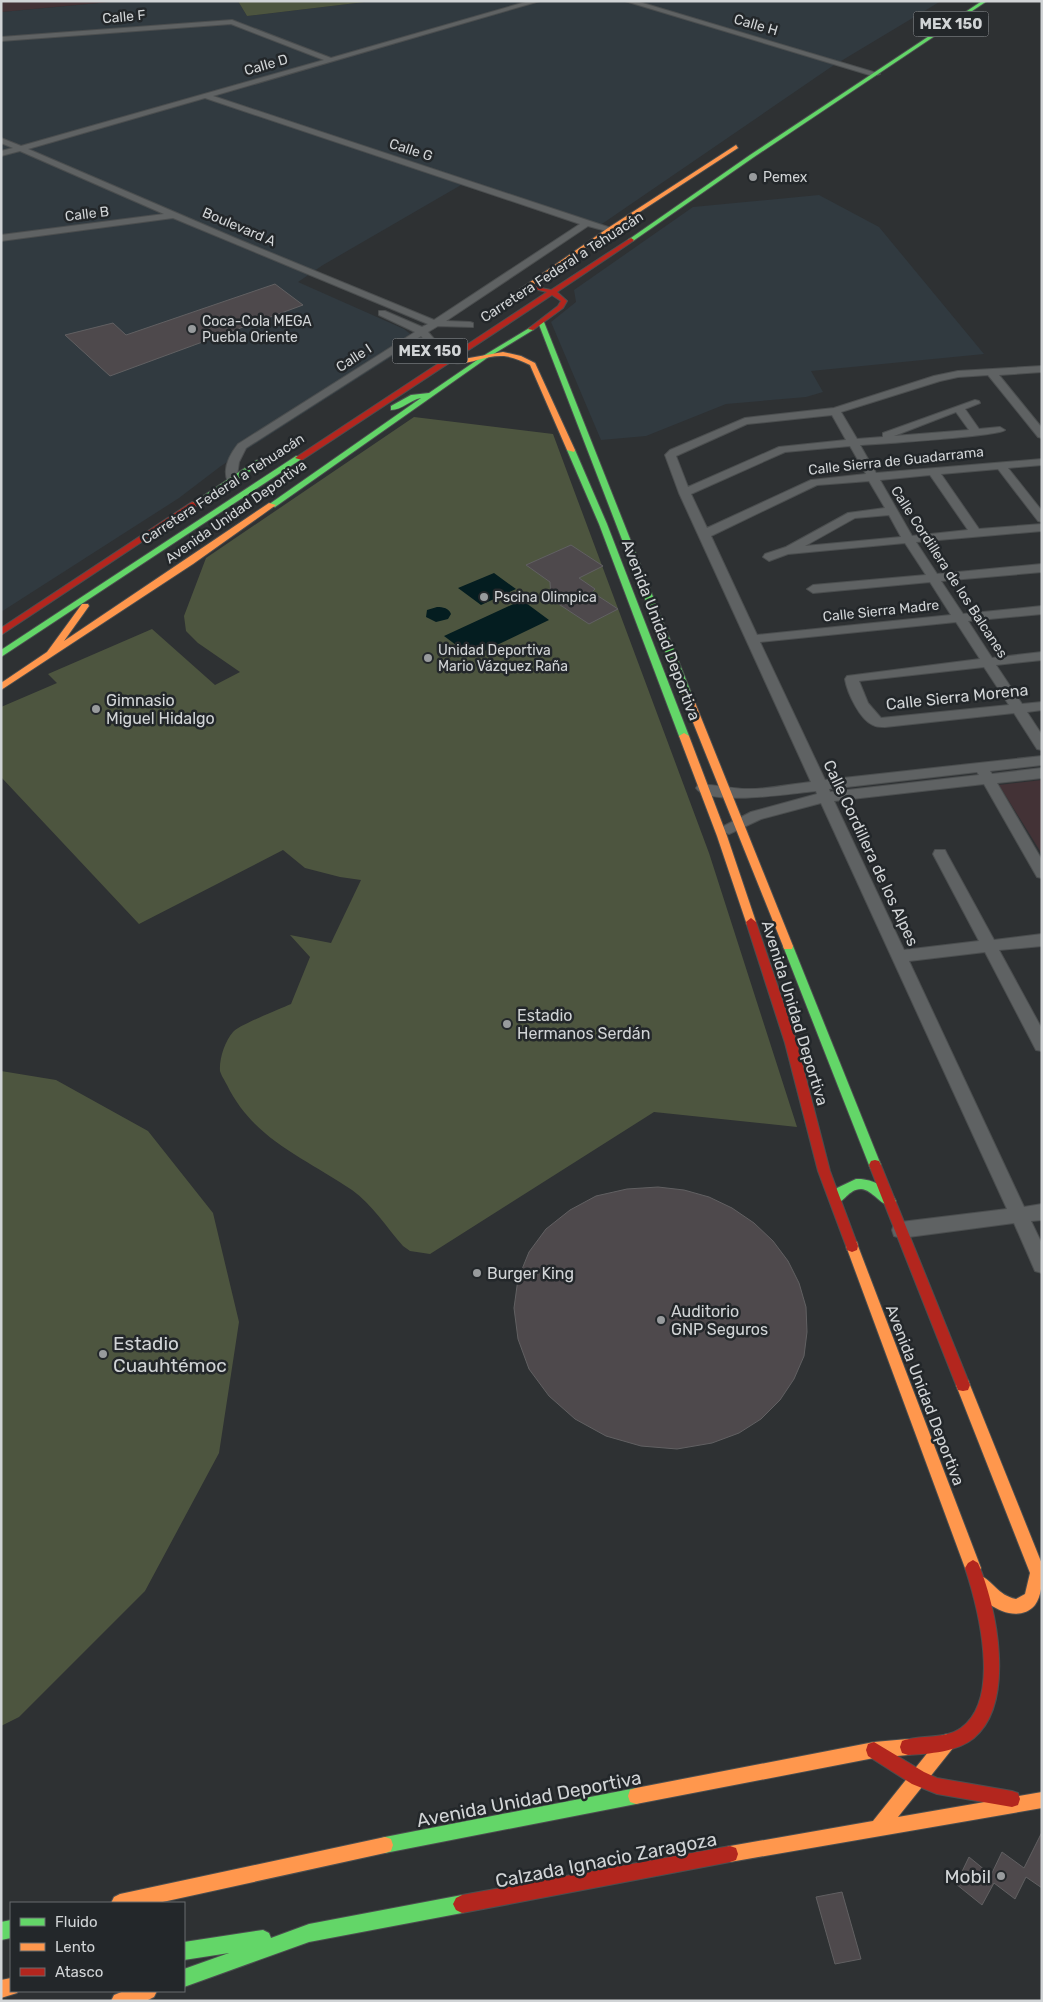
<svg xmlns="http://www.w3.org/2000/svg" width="1043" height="2002" font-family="Rubik,sans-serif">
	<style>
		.built { fill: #313a40 }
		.education { fill: #433236 }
		.green { fill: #4d553f }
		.water { fill: #041d20 }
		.building { fill: #4e494c; stroke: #616062 }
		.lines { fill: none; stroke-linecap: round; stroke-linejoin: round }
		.street-casing { stroke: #4b4e4f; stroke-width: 2 }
		.fast-casing { stroke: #4b4e4f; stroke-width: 2 }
		.slow-casing { stroke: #4b4e4f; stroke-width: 2 }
		.jam-casing { stroke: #4b4e4f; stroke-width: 2 }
		.street { fill: #5f6263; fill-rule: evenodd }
		.fast { fill: #63d668; fill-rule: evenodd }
		.slow { fill: #ff974d; fill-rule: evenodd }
		.jam { fill: #b3261e; fill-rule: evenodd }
		.poi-dot { fill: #989b9d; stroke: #23272a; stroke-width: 2 }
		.labels { text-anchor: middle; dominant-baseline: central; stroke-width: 5; stroke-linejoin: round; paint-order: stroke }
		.far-street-label { font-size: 14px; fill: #d1d4d6; stroke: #23272a }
		.far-poi-label { font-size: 14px; fill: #d1d4d6; stroke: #23272a; text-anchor: start }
		.shield { fill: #23272a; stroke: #9da0a2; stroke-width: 1 }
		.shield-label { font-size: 15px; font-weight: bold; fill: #d1d4d6 }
		.street-label { font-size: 16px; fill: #d1d4d6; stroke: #23272a }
		.poi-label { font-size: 16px; fill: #d1d4d6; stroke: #23272a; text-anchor: start }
		.near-poi-label { font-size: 19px; fill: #d1d4d6; stroke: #23272a; text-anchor: start }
		.near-street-label { font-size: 19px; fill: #d1d4d6; stroke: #23272a }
	</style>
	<rect width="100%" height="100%" fill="#2e3133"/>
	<path class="built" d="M121 1H238L247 16 373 1H941L831 67 596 228 461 185 323 265 298 282 404 329 418 340 221 466 179 498 1 612V12Z
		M819 195 879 227 984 354 811 371 823 392 806 397 726 404 646 436 601 440 551 322 576 302 574 290 693 207Z"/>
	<path class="education" d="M1 1H119L1 12Z
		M1042 780V854L999 785Z"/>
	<path class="green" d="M238 1H373L247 16Z
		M414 417 553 434 709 853 797 1127 654 1112 430 1254 410 1251 403 1246C387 1228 372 1204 352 1190 304 1157 254 1140 227 1085 225 1081 221 1075 220 1071 219 1059 225 1041 233 1032 239 1025 280 1009 291 1004L310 957 290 935 331 943 361 880 340 877 305 868 283 850 139 924 1 777V707L57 683 48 674 152 629 215 685 240 672 198 643 186 631 184 616 206 558Z
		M1 1071 56 1080 148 1131 213 1213 239 1322 219 1453 145 1591 19 1717 1 1726Z"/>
	<path class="water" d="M494 573 516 589 481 605 458 588Z
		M522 600 549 620 472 657 444 636Z
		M437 607C443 607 449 608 451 614L448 619 436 622 426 617 427 610Z"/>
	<path class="building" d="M275 284 303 305 110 376 65 335 113 323 126 335Z
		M571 545 603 566 579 578 595 589 592 592 618 609 589 624 551 599 550 582 526 565Z
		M658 1187 684 1190 709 1197 732 1208 754 1223 773 1241 788 1261 799 1283 806 1307 807 1332 804 1356 794 1379 780 1400 761 1419 739 1433 712 1443 677 1449 641 1446 606 1436 575 1419 549 1396 529 1369 518 1339 514 1308 518 1279 529 1252 546 1229 570 1210 596 1196 627 1189Z
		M1042 1832V1888L1026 1877 1015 1899 994 1883 982 1905 956 1884 969 1857 991 1875 1002 1852 1024 1868Z
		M842 1892 861 1959 835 1964 816 1897Z"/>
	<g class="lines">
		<g class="street-casing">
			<path id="street" d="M529 1H540L213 96 614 229 610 232 588 226 446 321 470 322 473 323V327L438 326 428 332 441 347 440 349H432L421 336 246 448 239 462 236 482H228C222 469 230 454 238 444L415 332 379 315V311H385L422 327 428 324 173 218 1 241V235L164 214 20 151 1 156V151L13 148 1 143V138L21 146 324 60 231 24 1 41V37L232 20 331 58ZM205 98 580 224 434 320 235 238 28 149Z
				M625 1H636L880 74 873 76Z
				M1042 366V372L999 375 1042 428V438L1038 437 988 375 958 377 940 381 841 412 857 439 883 437V433L975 400 979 401 980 403 965 409 979 429 1000 427 1005 430C999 436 879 444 860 445L876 473 1042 459V465L1008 468 1042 511V522L1038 521 998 469 941 474 979 529 1042 524V531L916 542 937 574 1042 564V572L941 581 963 614 1042 606V614L968 621 992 658 1042 652V660L996 665 1022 704 1042 702V710L1027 712 1042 735V750L1037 749 1014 713 885 727C881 727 876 727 873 725 860 720 847 692 845 679L847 676 980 659 956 622 760 642 825 780 1042 756V765L990 771 992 774 1042 768V778L997 783 1042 860V878L1037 877 984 784 834 801 904 950 979 941 933 854 935 850H945L947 854 994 940 1042 934V946L999 950 1042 1029V1051L1036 1050 985 952 909 961 1024 1207 1042 1204V1220L1031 1221 1042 1244V1273L1035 1271 1014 1223 901 1238 894 1236 892 1230 894 1224 901 1222 1007 1209 821 803 761 819 729 834 724 832 722 829 724 826 751 812 817 794 816 791C794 793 708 807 696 788L698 785C706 783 734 789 745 789 766 790 790 784 811 782L679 493 665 455 670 450 745 418 834 408 934 376 958 371ZM956 412 969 430 894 436ZM832 415 846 440 779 447 688 487 676 456 747 424ZM850 446 866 474 811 480 707 528 691 494 785 452ZM930 475 968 530 912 536 880 480ZM869 481 885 508 848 513 786 547 765 554 763 557 769 561 788 554 905 543 926 575 813 585 807 589 813 593 930 582 951 615 757 635 711 536 817 485ZM889 515 901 537 805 546 855 518ZM984 667 1009 705 881 718 868 703 859 681ZM977 772 979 775 830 792 829 789Z"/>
		</g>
		<g class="fast-casing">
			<path id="fast" d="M982 1H987L754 157 633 241 628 240 750 155Z
				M539 321 544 322 692 695 690 697 687 698 682 695 538 322Z
				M531 327 534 329 533 330 487 358 275 507 268 505 421 398C410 400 402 410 391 410V406L411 395 429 393 483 356Z
				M568 448 575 450 607 524 689 736 687 738 684 739 679 736 599 524 567 450Z
				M296 456 303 458 1 657V650Z
				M257 460 264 462 198 506 191 504Z
				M788 942 793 946 881 1165 879 1169 875 1170 871 1169 869 1165 783 946Z
				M856 1179C871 1178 889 1187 896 1201L894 1205C882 1209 874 1190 861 1189 847 1189 843 1207 831 1203L829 1199 837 1188Z
				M636 1788 642 1790 644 1796 642 1802 636 1804 385 1853 379 1851 377 1845 379 1839 385 1837Z
				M462 1895 468 1898 471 1904 468 1910 462 1913 309 1942 184 1987V1969L229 1953 184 1960V1942L263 1930 269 1933 271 1938 309 1924Z
				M11 1920V1938L1 1940V1922Z"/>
		</g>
		<g class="slow-casing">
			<path id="slow" d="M736 145 738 148 612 230 495 311 490 310 608 228Z
				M436 345 445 354 458 360 503 352 521 356 535 363 575 450 574 452 567 450 530 365C522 361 513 357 504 356 474 354 456 379 433 347Z
				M269 503 276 505 193 564 1 690V683L47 652 82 604H88L89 606 64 641Z
				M687 692 692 695 793 946 792 949H784L783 946 682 695Z
				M684 733 689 736 727 836 756 922 755 925H747L746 922 717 836 679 736Z
				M852 1240 857 1242 858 1246 981 1568 978 1573 973 1576 968 1573 965 1568 846 1246 847 1242Z
				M963 1379 968 1380 970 1385 1042 1564C1042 1578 1043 1594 1035 1605 1016 1627 980 1603 971 1583L974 1578 979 1575C994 1581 997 1595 1016 1599L1025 1594 1030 1573 956 1385 958 1380Z
				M947 1734 953 1736 955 1742 953 1748 898 1817 1042 1792V1808L730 1862 724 1860 722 1854 724 1848 730 1846 873 1821 941 1736Z
				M908 1739 914 1741 916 1747 914 1753 908 1755 874 1758 636 1804 630 1802 628 1796 630 1790 636 1788 874 1742Z
				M385 1837 391 1839 393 1845 391 1851 385 1853 158 1903H111L114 1897 120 1894Z
				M11 1978V1991H18L17 1993 1 1998V1980Z
				M124 1991H157L154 1997 146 2001H111L114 1995Z"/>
		</g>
		<g class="jam-casing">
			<path id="jam" d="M631 238 634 240 633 241 557 292 567 301 563 308 533 330 528 329 558 306 561 301 552 295 302 460 295 458 547 292 526 287V285L551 290Z
				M192 502 199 504 1 635V628Z
				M751 918 756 922 797 1043 830 1171 858 1246 857 1250 852 1252 847 1250 846 1246 818 1171 785 1043 746 922Z
				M875 1160 879 1161 881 1165 970 1385 968 1390 963 1391 958 1390 956 1385 869 1165 871 1161Z
				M973 1560 978 1563C997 1607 1016 1703 974 1738 957 1752 929 1754 908 1755L902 1753 900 1747 902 1741C921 1734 944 1740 961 1728 1002 1699 978 1607 965 1568L968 1563Z
				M874 1742 924 1772 937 1778 1012 1791 1018 1793 1020 1799 1018 1805 1012 1807 937 1794 912 1784 868 1756 866 1750 868 1744Z
				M730 1846 736 1848 738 1854 736 1860 730 1862 462 1913 456 1910 453 1904 456 1898 462 1895Z"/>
		</g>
		<use href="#street" class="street"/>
		<use href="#fast" class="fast"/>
		<use href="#slow" class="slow"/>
		<use href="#jam" class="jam"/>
	</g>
	<g class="poi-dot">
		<circle cx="753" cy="177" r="5"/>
		<circle cx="192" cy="329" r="5"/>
		<circle cx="484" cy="597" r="5"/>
		<circle cx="428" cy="658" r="5"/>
		<circle cx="96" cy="709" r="5"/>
		<circle cx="507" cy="1024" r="5"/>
		<circle cx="477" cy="1273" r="5"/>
		<circle cx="661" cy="1320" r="5"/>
		<circle cx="103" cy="1354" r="5"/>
		<circle cx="1001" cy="1876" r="5"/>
	</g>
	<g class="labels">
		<g class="far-street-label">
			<text transform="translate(124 17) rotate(-5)">Calle F</text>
			<text transform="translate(756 25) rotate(16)">Calle H</text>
			<text transform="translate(266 65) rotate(-16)">Calle D</text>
			<text transform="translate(411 150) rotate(18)">Calle G</text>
			<text transform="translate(87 214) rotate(-7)">Calle B</text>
			<text transform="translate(239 227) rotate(23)">Boulevard A</text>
			<text transform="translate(562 267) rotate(-33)">Carretera Federal a Tehuacán</text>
			<text transform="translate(354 358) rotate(-33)">Calle I</text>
			<text transform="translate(896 461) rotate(-6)">Calle Sierra de Guadarrama</text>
			<text transform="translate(223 489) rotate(-33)">Carretera Federal a Tehuacán</text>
			<text transform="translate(236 512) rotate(-35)">Avenida Unidad Deportiva</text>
			<text transform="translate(949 572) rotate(57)">Calle Cordillera de los Balcanes</text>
			<text transform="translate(881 611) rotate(-6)">Calle Sierra Madre</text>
		</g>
		<g class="far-poi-label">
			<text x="763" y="177">Pemex</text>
			<text x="202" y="321">Coca-Cola MEGA<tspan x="202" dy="16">Puebla Oriente</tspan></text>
			<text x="494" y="597">Pscina Olimpica</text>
			<text x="438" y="650">Unidad Deportiva<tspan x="438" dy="16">Mario Vázquez Raña</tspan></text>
		</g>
		<g class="shield">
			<rect x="913.5" y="11.5" width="75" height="25" rx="4"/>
			<rect x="392.5" y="338.5" width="75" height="25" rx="4"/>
		</g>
		<g class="shield-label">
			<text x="951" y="24">MEX 150</text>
			<text x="430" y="351">MEX 150</text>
		</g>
		<g class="street-label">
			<text transform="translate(661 630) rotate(69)">Avenida Unidad Deportiva</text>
			<text transform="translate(957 697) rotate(-6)">Calle Sierra Morena</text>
			<text transform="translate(871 853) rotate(65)">Calle Cordillera de los Alpes</text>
			<text transform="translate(795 1013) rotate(73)">Avenida Unidad Deportiva</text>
			<text transform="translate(925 1395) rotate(69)">Avenida Unidad Deportiva</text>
		</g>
		<g class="poi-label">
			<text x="106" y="700">Gimnasio<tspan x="106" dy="18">Miguel Hidalgo</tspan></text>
			<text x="517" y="1015">Estadio<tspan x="517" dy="18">Hermanos Serdán</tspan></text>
			<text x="487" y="1273">Burger King</text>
			<text x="671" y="1311">Auditorio<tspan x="671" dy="18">GNP Seguros</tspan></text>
		</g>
		<g class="near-poi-label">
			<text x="113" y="1343">Estadio<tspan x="113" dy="22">Cuauhtémoc</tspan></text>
			<text x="991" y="1876" text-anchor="end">Mobil</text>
		</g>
		<g class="near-street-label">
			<text transform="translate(529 1799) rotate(-11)">Avenida Unidad Deportiva</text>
			<text transform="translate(606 1860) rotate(-11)">Calzada Ignacio Zaragoza</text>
		</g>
	</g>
	<rect width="1043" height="2002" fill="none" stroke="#d1d4d6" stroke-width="5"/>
	<rect x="10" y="1902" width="175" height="90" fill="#23272a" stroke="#696c6f"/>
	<rect x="20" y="1918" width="25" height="8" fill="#63d668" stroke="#696c6f"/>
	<text x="55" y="1927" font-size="15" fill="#d1d4d6">Fluido</text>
	<rect x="20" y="1943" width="25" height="8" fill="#ff974d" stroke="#696c6f"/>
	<text x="55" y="1952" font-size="15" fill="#d1d4d6">Lento</text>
	<rect x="20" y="1968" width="25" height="8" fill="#b3261e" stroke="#696c6f"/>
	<text x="55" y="1977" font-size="15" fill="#d1d4d6">Atasco</text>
</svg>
